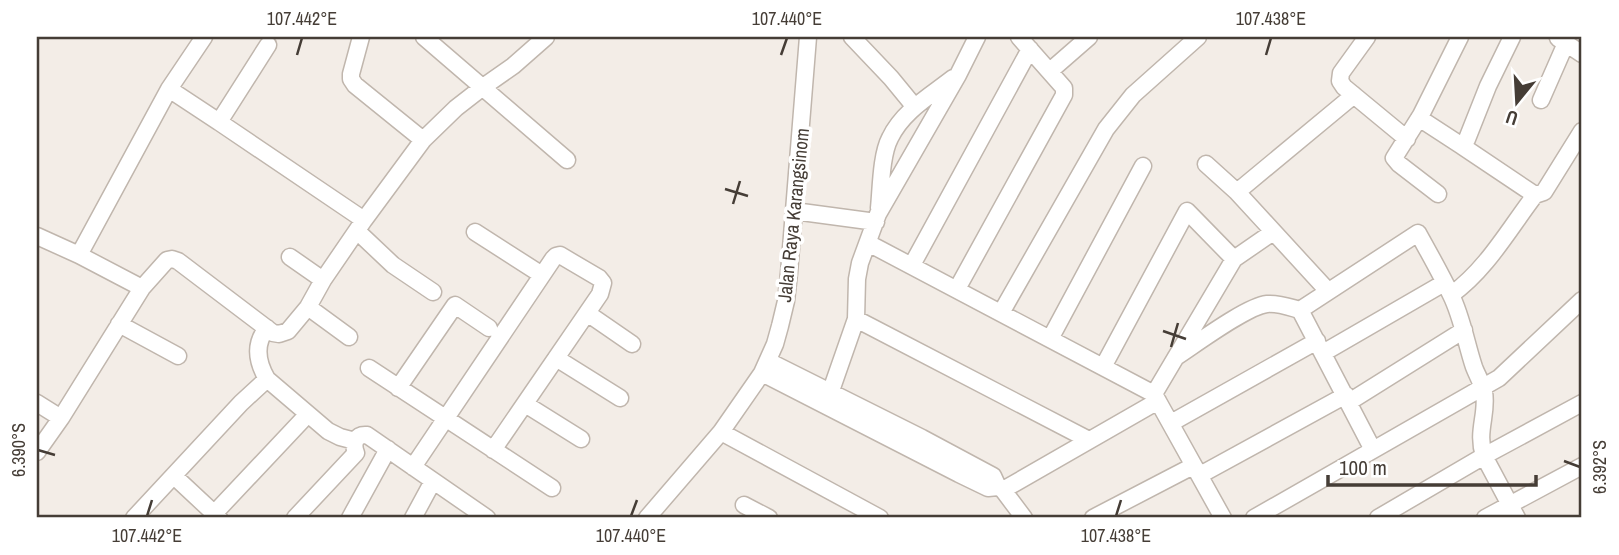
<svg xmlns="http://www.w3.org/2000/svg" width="1619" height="555" font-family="'Archivo Narrow',sans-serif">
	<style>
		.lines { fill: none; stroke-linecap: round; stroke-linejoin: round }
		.minor-casing { stroke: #c0b6ad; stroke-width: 19 }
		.minor { stroke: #fff; stroke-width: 16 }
		.ticks { fill: none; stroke: #453d36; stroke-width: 2.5 }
		.labels { text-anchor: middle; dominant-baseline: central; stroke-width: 7; stroke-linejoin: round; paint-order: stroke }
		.street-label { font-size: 19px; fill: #453d36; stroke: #fff }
		.neatline { fill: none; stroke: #453d36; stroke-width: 2.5 }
		.ticks-label { font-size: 18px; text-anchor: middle; fill: #453d36 }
	</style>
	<rect width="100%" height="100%" fill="#f3ede7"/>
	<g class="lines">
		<g class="minor-casing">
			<path id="minor" d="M361 37 351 74V79L355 85 423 140
				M424 37 567 160
				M852 37 891 78 914 106
				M1367 37 1341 73 1340 81 1344 87 1407 139
				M1512 37 1488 86 1467 139 1462 146 1535 195
				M1558 38 1582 54
				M268 45 219 122 364 220
				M1050 71 1089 37
				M169 89 219 122
				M1541 100 1566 43
				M1419 118 1462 146
				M1206 164 1237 192 1328 291
				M1237 192 1354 95
				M1438 194 1399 164 1394 158 1421 115 1460 37
				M879 208C881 189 881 155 890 138 903 111 930 96 953 78
				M794 211 876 222
				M357 231 393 265 433 292
				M475 232 542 275
				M37 236 79 255 142 288
				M868 243 1154 394 1223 518
				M79 255 169 89 204 37
				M290 257 323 280
				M912 265 1030 49
				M957 289 1064 95V88L1019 37
				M1451 295C1487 269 1509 229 1535 195L1544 192 1582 131
				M308 307 349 337
				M1300 310 1418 233C1429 253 1441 274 1451 295 1462 317 1466 343 1474 367 1477 375 1482 383 1484 392 1488 414 1476 431 1484 456L1517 518
				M587 313 632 344
				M1001 313 1106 129 1133 95 1198 37
				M856 319 1089 440
				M119 324 178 356
				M267 328C254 344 257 362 267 379
				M1050 339 1143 166
				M1323 353 1444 283
				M1176 357C1196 344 1247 306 1267 304 1278 303 1289 307 1300 310L1373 450
				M556 358 620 398
				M768 361 922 438 993 476 998 487 1003 490 1024 518
				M1103 367 1187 211 1234 259
				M369 368 552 488
				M762 373 959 474 988 488 998 487
				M398 388 455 305 489 328
				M1154 394 1234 259 1273 232
				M1349 402 1464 330
				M37 403 61 418
				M525 404 581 439
				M826 405 856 319 857 279 860 263 878 214 958 75 977 37
				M1171 423 1317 341
				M721 432 880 518
				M37 452 61 418 142 288 167 260 172 259 178 261 273 333 279 334 288 331 308 307 323 280 364 220 423 140 456 108 483 87 513 66 546 37
				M413 467 553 259 556 256 560 255 599 278 603 283 600 294 493 450
				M1200 475 1346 395
				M174 476 219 518
				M1003 490 1158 401
				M744 505 769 518
				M134 518 241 403 267 379 328 431 340 437 355 441
				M210 518 308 414
				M295 518 356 453C352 443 356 434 367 435L487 518
				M350 518 388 449
				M413 518 433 481
				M647 518 721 432 762 373 775 344 780 326 786 301 789 273 808 37
				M1093 518 1193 466
				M1254 518 1499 378 1582 300
				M1378 518 1484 456 1582 403
				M1485 518 1582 466"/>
		</g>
		<use href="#minor" class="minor"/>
	</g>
	<path class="ticks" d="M297 55 302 38M781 55 787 38M1266 55 1271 38M725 189 748 196M733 204 740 181M1163 331 1186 339M1171 347 1178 323M38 450 55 455M1564 461 1580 467M147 516 152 500M631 516 637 500M1116 516 1121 500"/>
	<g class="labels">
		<g class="street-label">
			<text transform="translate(793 215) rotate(-84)">Jalan Raya Karangsinom</text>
		</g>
	</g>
	<rect width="1619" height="555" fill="none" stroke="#ffffff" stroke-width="77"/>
	<g transform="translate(1517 102) rotate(198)" stroke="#ffffff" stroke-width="5" paint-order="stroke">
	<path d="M0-5L12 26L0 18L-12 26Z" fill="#453d36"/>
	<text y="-10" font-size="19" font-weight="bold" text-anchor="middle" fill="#453d36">U</text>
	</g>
	<path d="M1328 475v10h208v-10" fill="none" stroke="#453d36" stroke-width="3.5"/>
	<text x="1339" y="475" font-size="21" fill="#453d36" stroke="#ffffff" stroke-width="5" paint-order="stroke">100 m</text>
	<rect x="38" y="38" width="1542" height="478" class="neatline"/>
	<g class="ticks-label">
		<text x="302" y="25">107.442°E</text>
		<text x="787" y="25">107.440°E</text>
		<text x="1271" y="25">107.438°E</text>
		<text transform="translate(19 450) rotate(-90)" y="6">6.390°S</text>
		<text transform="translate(1600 467) rotate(-90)" y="6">6.392°S</text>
		<text x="147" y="542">107.442°E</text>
		<text x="631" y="542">107.440°E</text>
		<text x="1116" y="542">107.438°E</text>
	</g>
</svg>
